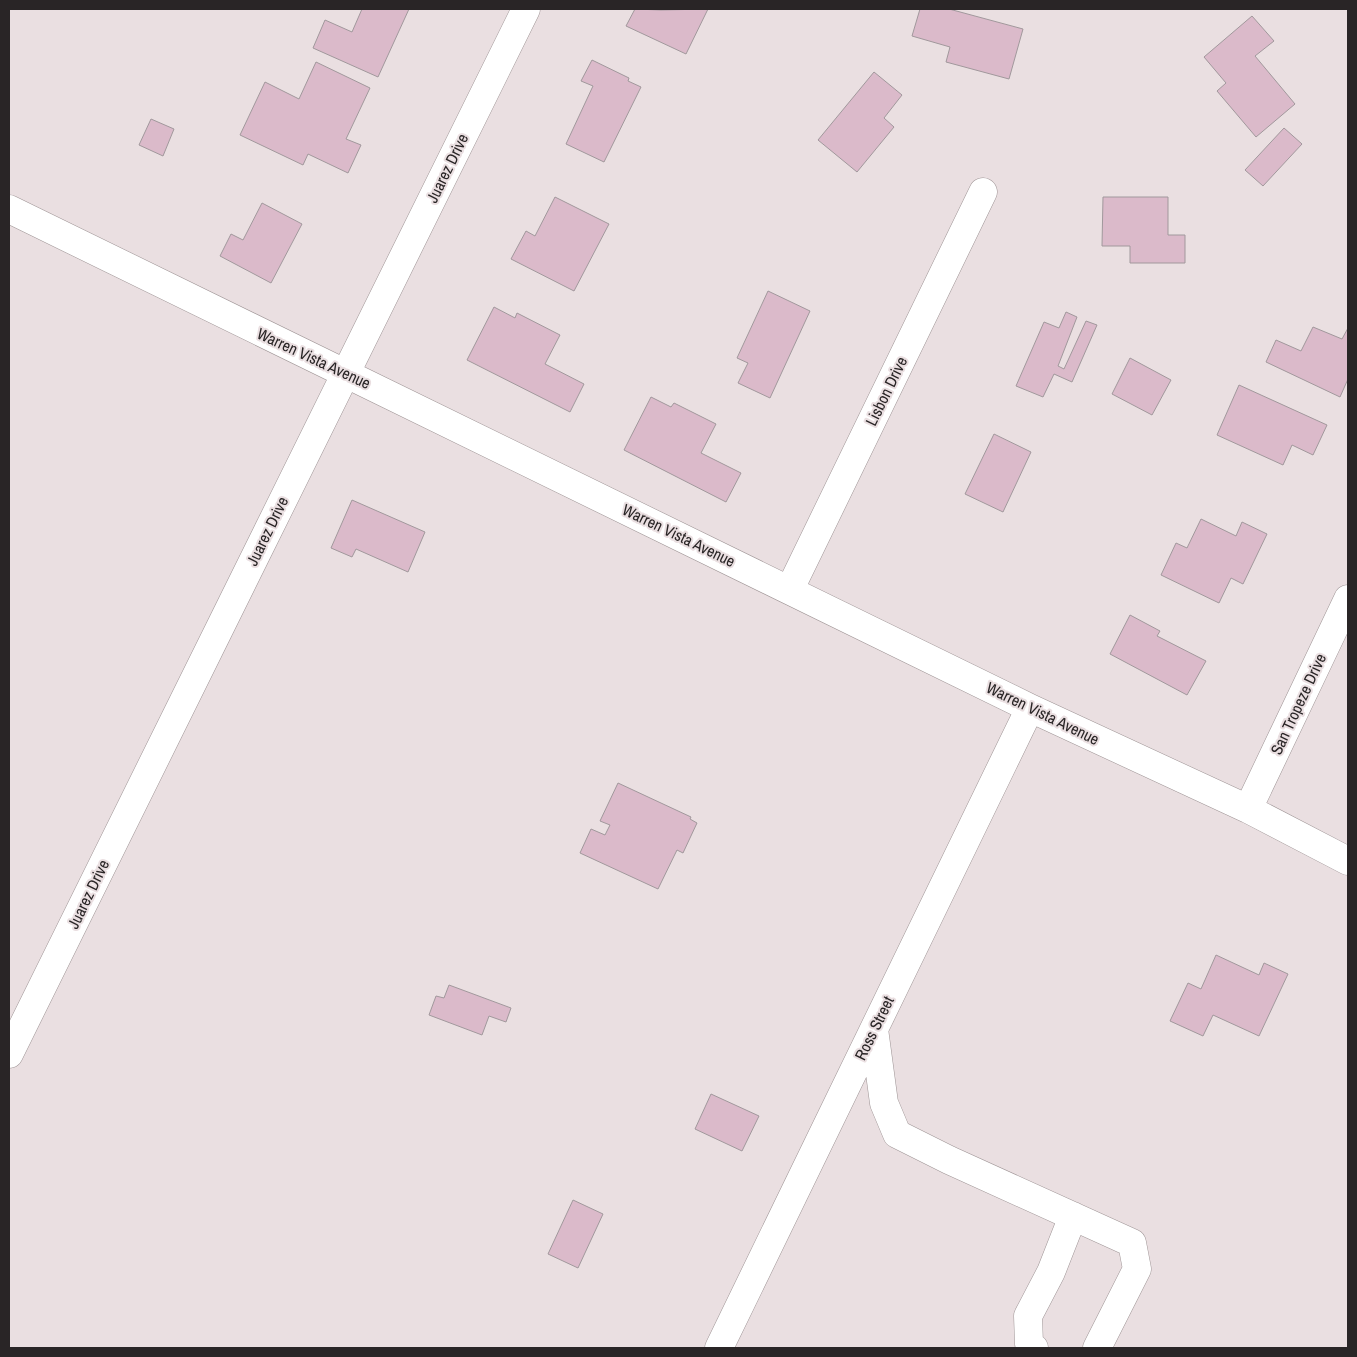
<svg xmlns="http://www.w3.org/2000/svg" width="1357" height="1357" font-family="'Archivo Narrow',sans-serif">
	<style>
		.building { fill: #dbbaca; stroke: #a1989c }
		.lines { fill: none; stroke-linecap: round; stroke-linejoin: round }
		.minor-casing { stroke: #9f9596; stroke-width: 29 }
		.minor { stroke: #fff; stroke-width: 28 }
		.labels { text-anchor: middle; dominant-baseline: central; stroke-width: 4; stroke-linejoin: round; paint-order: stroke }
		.street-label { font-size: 16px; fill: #292526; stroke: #eadfe1 }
	</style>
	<rect width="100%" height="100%" fill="#eadfe1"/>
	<path class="building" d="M362 9H409L378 77 313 48 325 20 352 32Z
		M635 9 661 10 708 9 686 54 626 26Z
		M920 9H949L1023 29 1009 79 946 62 950 47 912 36Z
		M1252 16 1274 41 1255 56 1295 104 1256 137 1217 91 1226 83 1204 57Z
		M592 60 629 78 628 81 641 87 604 162 566 144 593 86 581 81Z
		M316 62 370 88 346 139 361 145 348 173 308 154 303 165 240 135 265 82 299 99Z
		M874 72 902 95 884 118 894 127 857 172 818 140Z
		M151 119 174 129 163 156 139 145Z
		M1284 128 1302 144 1263 186 1245 170Z
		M555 197 609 224 574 291 511 259 526 231 535 236Z
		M1103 197H1168V235H1185V263H1130V246H1102Z
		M262 203 302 224 271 283 220 256 231 234 243 240Z
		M768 291 810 311 770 398 738 383 748 363 737 358Z
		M494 307 515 318 517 313 560 335 545 364 584 384 570 412 467 360Z
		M1066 312 1077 317 1058 366 1064 369 1086 321 1097 325 1072 382 1054 374 1043 397 1016 386 1044 322 1059 328Z
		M1313 327 1342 339 1348 328V379L1340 397 1266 362 1276 340 1301 351Z
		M1130 358 1171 380 1152 415 1112 394Z
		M1239 385 1327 425 1313 455 1292 445 1283 465 1217 435Z
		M651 397 671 407 674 403 716 424 701 453 741 473 726 502 624 450Z
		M994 434 1031 452 1003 512 965 494Z
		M352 500 425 532 408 572 356 549 352 557 331 548Z
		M1201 519 1236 536 1242 522 1267 534 1243 584 1231 578 1219 603 1161 575 1176 543 1187 548Z
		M1130 615 1160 631 1157 636 1206 661 1187 695 1110 654Z
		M618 783 691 817 690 819 697 823 683 853 677 850 658 889 580 853 591 829 605 835 610 825 600 821Z
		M1216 955 1259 975 1264 963 1288 974 1259 1036 1213 1015 1203 1036 1170 1021 1188 983 1201 989Z
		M449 985 511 1008 506 1022 489 1016 482 1035 429 1015 436 996 444 998Z
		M711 1094 759 1116 742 1151 695 1129Z
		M573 1200 603 1214 578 1268 548 1254Z"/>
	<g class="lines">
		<g class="minor-casing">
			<path id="minor" d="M9 209 1030 708 1248 809 1348 861
				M790 589 983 192
				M1248 809 1348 599
				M874 1029 884 1103 897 1134 949 1160 1132 1243 1137 1269 1097 1348
				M9 1054 526 9
				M719 1348 1030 708
				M1034 1348 1029 1344 1028 1316 1051 1272 1073 1216"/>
		</g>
		<use href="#minor" class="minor"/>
	</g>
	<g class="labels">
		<g class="street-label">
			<text transform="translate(447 168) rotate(-64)">Juarez Drive</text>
			<text transform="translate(314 358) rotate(25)">Warren Vista Avenue</text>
			<text transform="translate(886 391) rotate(-64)">Lisbon Drive</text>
			<text transform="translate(267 531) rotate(-64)">Juarez Drive</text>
			<text transform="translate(679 535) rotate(26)">Warren Vista Avenue</text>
			<text transform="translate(1298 704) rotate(-65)">San Tropeze Drive</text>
			<text transform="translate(1043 713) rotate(26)">Warren Vista Avenue</text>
			<text transform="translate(88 894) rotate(-64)">Juarez Drive</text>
			<text transform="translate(874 1028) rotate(-64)">Ross Street</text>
		</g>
	</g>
	<rect width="1357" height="1357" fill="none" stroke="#292526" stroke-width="20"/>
</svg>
